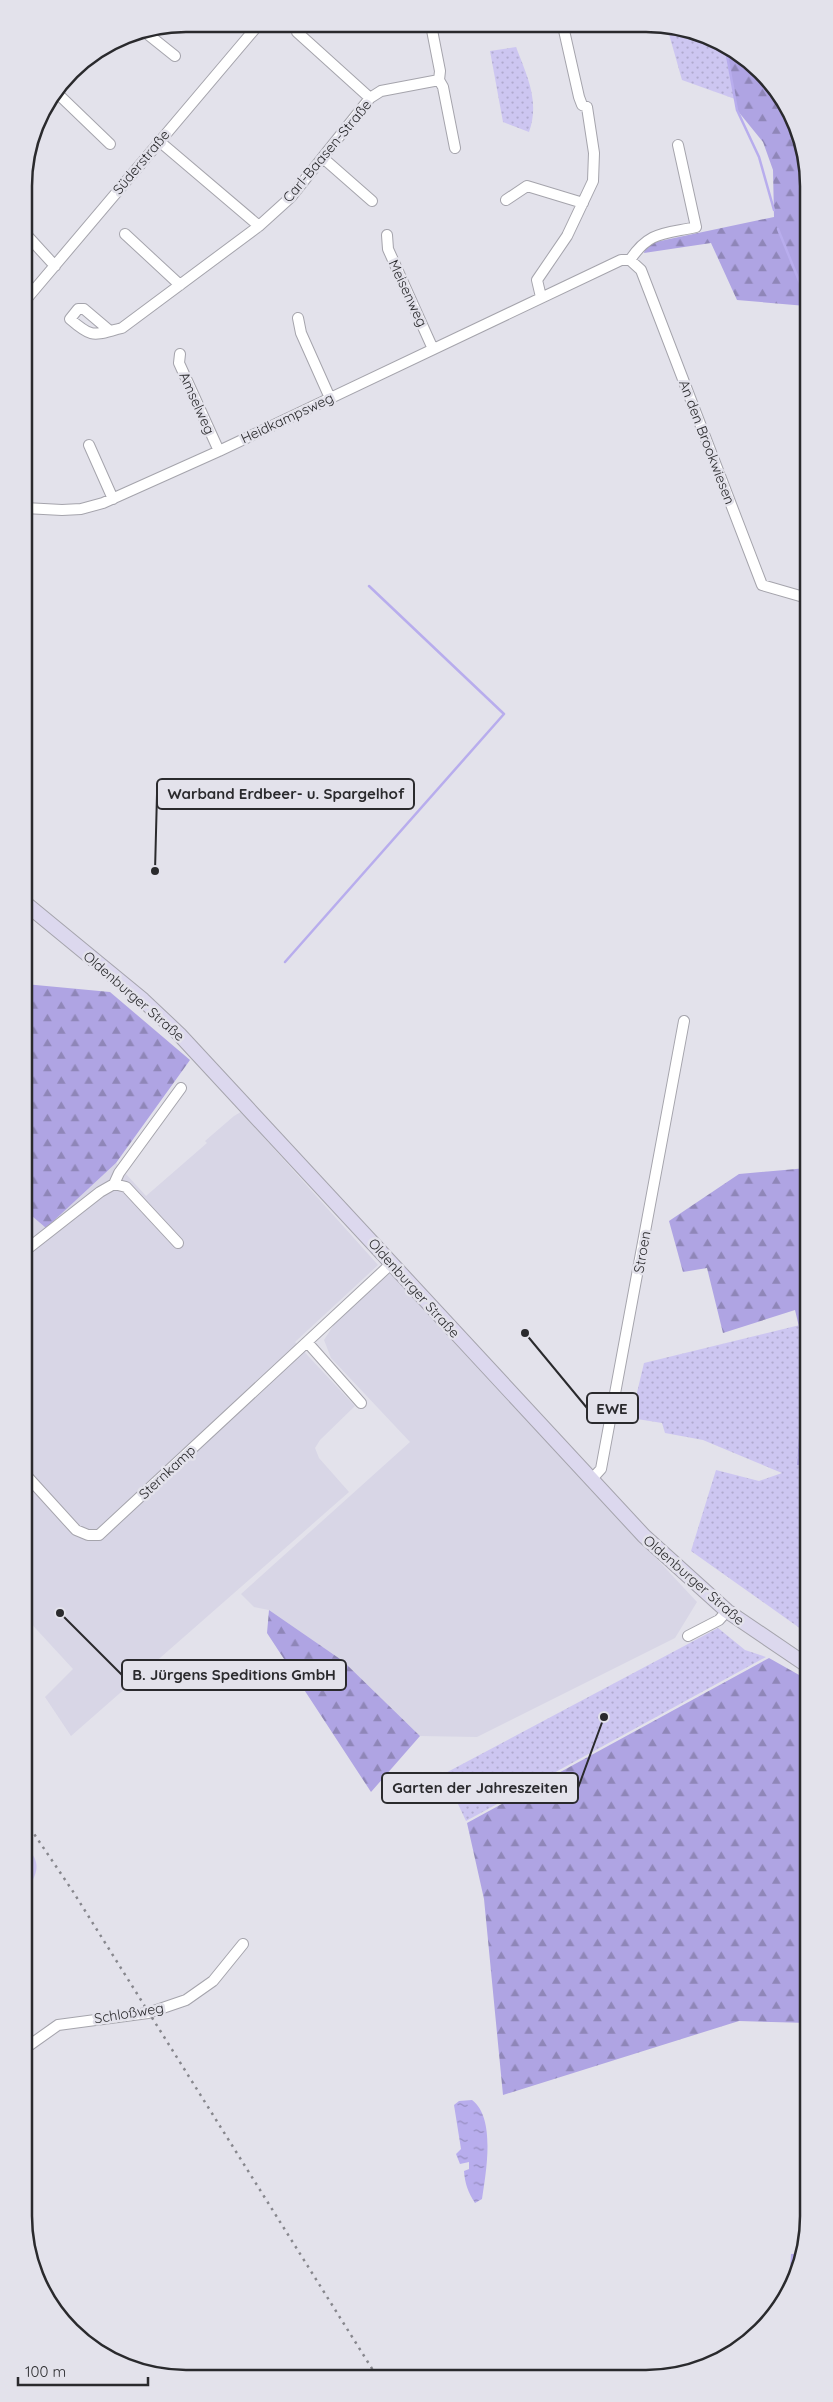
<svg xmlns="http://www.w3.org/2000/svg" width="833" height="2402" font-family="Quicksand,sans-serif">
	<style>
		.built { fill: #d8d6e6 }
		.green { fill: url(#green-dots) }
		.forest { fill: url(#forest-firs) }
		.pitch { fill: #cdc6f1 }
		.water { fill: url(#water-ripples) }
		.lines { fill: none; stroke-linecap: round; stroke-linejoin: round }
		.stream { stroke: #b8aded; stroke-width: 2.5 }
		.street-casing { stroke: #a5a4ac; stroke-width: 12 }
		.secondary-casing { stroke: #a5a4ac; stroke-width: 16 }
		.street { stroke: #fff; stroke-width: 10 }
		.secondary { stroke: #dcd8ee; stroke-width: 14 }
		.rail { stroke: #87878d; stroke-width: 2.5; stroke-dasharray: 2.5 5; stroke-linecap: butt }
		.labels { text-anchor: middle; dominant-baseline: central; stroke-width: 5; stroke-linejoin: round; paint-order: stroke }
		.street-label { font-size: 14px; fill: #2a2a2d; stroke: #e3e2eb }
		.rim { fill: none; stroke: #2a2a2d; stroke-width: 2.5 }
		.leader { fill: none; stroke: #2a2a2d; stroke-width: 2 }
		.callout-dot { fill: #2a2a2d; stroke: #e3e2eb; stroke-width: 2 }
		.callout { fill: #e3e2eb; stroke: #2a2a2d; stroke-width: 2 }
		.callout-label { font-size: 15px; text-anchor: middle; font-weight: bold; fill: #2a2a2d }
	</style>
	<defs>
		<pattern id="green-dots" width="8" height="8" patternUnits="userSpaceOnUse" patternTransform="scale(1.25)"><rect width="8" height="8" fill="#cdc6f1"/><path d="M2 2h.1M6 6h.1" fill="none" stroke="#b0aacf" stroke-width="1.8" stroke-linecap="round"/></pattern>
		<pattern id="forest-firs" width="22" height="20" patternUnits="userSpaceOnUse" patternTransform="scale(1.25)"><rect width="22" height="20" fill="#afa4e3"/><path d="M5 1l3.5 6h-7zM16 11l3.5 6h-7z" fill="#8f86b8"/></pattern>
		<pattern id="water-ripples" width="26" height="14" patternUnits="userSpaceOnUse" patternTransform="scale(1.25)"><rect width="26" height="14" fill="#b8aded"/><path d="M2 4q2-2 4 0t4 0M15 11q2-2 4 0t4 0" fill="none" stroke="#968dc0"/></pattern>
	</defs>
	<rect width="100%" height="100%" fill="#e3e2eb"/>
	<path class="built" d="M241 1112 378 1265 295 1342 355 1406 320 1440 315 1448 319 1458 349 1492 71 1736 45 1697 73 1669 26 1618V1211L46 1228 116 1163 146 1196 207 1143 205 1141 234 1116Z
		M390 1273 697 1602 675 1638 477 1737 420 1736 343 1661 269 1610 254 1607 241 1594 410 1442 331 1358 324 1340 335 1323Z"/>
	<path class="green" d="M667 27H679L724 44 735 99 682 80Z
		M516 47C527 76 540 101 529 132L503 122 490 51Z
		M800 1325 804 1348 797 1465H808V1634L691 1551 716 1470 759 1481 782 1473 703 1440 665 1433 662 1423 631 1418 644 1363Z
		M718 1628 745 1650 766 1657 466 1821 458 1804 438 1777Z"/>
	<path class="forest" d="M724 44 762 72 788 105 806 154V306L737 300 711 243 644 253 646 244 774 217 773 170 763 142 737 110Z
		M25 984 110 992 190 1060 116 1163 46 1228 26 1211Z
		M807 1168 808 1465H797L804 1348 795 1310 723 1333 707 1268 683 1272 669 1221 739 1174Z
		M269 1610 343 1661 420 1736 371 1792 267 1633Z
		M769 1658 808 1680 809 2023 739 2021 503 2095 484 1899 467 1823Z"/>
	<path class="pitch" d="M26 1847C42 1862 38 1874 26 1890Z"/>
	<path class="water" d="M472 2100C496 2118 486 2172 482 2199L475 2203C468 2192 465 2184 464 2171L469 2169V2162L460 2164 456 2154 461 2149 454 2105 459 2101Z
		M803 2253 797 2278 789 2291 791 2254Z"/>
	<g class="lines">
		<path class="stream" d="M725 44 737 110 759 157 774 210
			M778 229 806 298
			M285 962 504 714 369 586"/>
		<g class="street-casing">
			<path id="street" d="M145 32 175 56
				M297 32 370 98
				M439 80 443 87 455 148
				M57 93 110 144
				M159 141 259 226
				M323 158 372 201
				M506 200 527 186 583 203
				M24 232 55 266
				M125 234 180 285
				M387 235 388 249 433 349
				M630 260 641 270 762 585 807 598
				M630 260C649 231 664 234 696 227L678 145
				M541 297 537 280 567 236 593 181 594 153 587 107 582 105 579 97 563 26
				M24 302 259 24
				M298 318 301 333 330 398
				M110 331 84 309H78L70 319C93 339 93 335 122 328L259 226 291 197 370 98 381 91 439 80 440 71 431 25
				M180 354 179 363 219 451
				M89 445 113 499
				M25 508 62 510 81 509 103 503 219 451 621 260H630
				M114 1184 119 1173 181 1088
				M26 1250 100 1192 114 1184 126 1187 178 1243
				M307 1342 361 1403
				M26 1475 76 1530 88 1535H99L392 1263
				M591 1480 601 1469 684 1021
				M688 1636 719 1620 727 1611
				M27 2047 58 2025 148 2013 186 2000 213 1981 243 1944"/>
		</g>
		<g class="secondary-casing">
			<path id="secondary" d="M25 903 143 1000 179 1034 644 1536 727 1611 808 1666"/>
		</g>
		<use href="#street" class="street"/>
		<use href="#secondary" class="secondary"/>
		<path class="rail" d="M26 1822 72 1890 376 2375"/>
	</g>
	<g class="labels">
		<g class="street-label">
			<text transform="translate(327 151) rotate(-50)">Carl-Baasen-Straße</text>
			<text transform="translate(141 162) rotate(-50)">Süderstraße</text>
			<text transform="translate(408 293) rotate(65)">Meisenweg</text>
			<text transform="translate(197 403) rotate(66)">Amselweg</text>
			<text transform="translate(287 418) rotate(-25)">Heidkampsweg</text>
			<text transform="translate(707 442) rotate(69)">An den Brookwiesen</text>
			<text transform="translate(134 996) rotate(41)">Oldenburger Straße</text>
			<text transform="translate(642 1252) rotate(-80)">Stroen</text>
			<text transform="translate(414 1288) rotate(48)">Oldenburger Straße</text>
			<text transform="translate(167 1472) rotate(-43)">Sternkamp</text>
			<text transform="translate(694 1580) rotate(41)">Oldenburger Straße</text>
			<text transform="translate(129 2013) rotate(-9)">Schloßweg</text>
		</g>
	</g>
	<path d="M0 0H833V2402H0ZM186 32H646A154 154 0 0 1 800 186V2216A154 154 0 0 1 646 2370H186A154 154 0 0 1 32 2216V186A154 154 0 0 1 186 32Z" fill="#e3e2eb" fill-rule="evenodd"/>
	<path class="rim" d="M186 32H646A154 154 0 0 1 800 186V2216A154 154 0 0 1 646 2370H186A154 154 0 0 1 32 2216V186A154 154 0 0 1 186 32Z"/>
	<path class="leader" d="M155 871L157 794M525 1333L587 1408M60 1613L122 1675M604 1717L578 1788"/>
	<g class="callout-dot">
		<circle cx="155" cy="871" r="5"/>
		<circle cx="525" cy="1333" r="5"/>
		<circle cx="60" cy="1613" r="5"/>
		<circle cx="604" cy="1717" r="5"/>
	</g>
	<g class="callout">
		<rect x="157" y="779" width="257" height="30" rx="5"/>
		<rect x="587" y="1393" width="51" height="30" rx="5"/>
		<rect x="122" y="1660" width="224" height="30" rx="5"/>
		<rect x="382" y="1773" width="196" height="30" rx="5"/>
	</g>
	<g class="callout-label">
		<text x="286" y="799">Warband Erdbeer- u. Spargelhof</text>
		<text x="612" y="1414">EWE</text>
		<text x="234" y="1680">B. Jürgens Speditions GmbH</text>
		<text x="480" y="1793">Garten der Jahreszeiten</text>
	</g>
	<path d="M18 2377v8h130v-8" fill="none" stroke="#2a2a2d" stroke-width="2.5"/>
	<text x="25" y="2377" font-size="15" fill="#2a2a2d" stroke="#e3e2eb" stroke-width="4" paint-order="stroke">100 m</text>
</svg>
